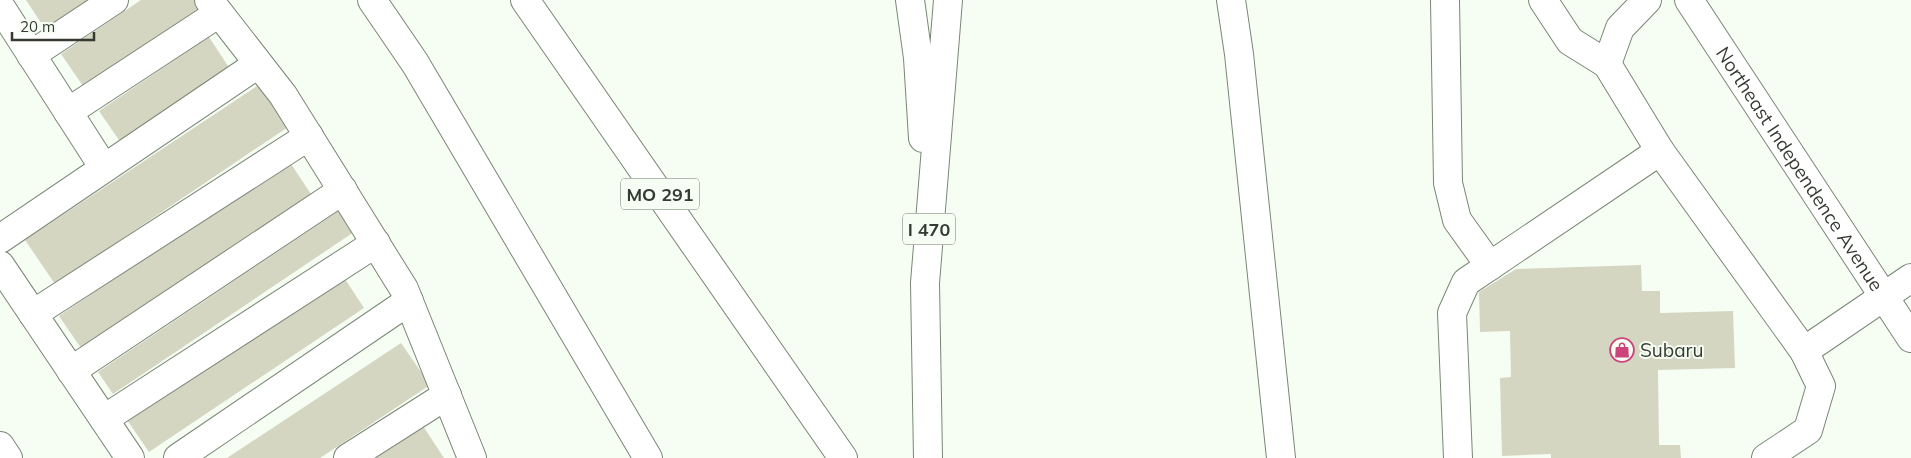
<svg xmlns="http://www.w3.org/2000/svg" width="1911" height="458" font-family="Mulish,sans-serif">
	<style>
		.building { fill: #d4d6c1 }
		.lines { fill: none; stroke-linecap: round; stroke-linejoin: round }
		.minor-casing { stroke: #798676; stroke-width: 30 }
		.highway-casing { stroke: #798676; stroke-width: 30 }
		.minor { stroke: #fff; stroke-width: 28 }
		.highway { stroke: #fff; stroke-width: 28 }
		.labels { text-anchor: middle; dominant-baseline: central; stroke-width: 4; stroke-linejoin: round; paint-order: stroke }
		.shield { fill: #f6fef3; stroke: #6f756d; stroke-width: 1 }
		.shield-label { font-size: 18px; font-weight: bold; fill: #353a33 }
		.street-label { font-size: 19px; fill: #353a33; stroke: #f6fef3 }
		.poi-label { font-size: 19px; fill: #353a33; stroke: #f6fef3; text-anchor: start }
	</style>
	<rect width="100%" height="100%" fill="#f6fef3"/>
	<path class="building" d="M26 0H88L45 29Z
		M141 0H201L204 5 83 86 61 54Z
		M209 37 230 69 121 143 99 111Z
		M266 80 294 123 55 284 25 240Z
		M289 161 311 194 81 348 59 316Z
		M343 208 357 230 113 394 98 372Z
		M1641 265 1642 291H1660V313L1733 311 1735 368 1658 370 1659 445H1680L1681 458H1551V454L1502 456 1500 378 1511 377 1510 331 1480 332 1479 292 1516 269Z
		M343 276 364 308 149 452 127 420Z
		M401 343 430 385 320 458H227Z
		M423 426 444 458H374Z"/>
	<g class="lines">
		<g class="minor-casing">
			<g id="minor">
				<path d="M209 0 283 95 404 289 472 458"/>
				<path d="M1445 0 1448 183 1457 220 1490 266"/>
				<path d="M1543 0 1570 41 1607 64 1660 151"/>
				<path id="s1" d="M1689 0 1911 338"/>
				<path d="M0 6 104 168"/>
				<path d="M31 55 114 0"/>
				<path d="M1607 64 1620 28 1647 0"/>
				<path d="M68 112 219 13"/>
				<path d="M0 239 258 64"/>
				<path d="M0 265 130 458"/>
				<path d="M33 314 309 136"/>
				<path d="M1804 351 1911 278"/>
				<path d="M71 371 343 190"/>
				<path d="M104 419 376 243"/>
				<path d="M0 446 8 458"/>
				<path d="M178 458 409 301"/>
				<path d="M348 458 447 395"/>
				<path d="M1458 458 1452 313 1466 282 1660 151 1804 351 1821 386 1808 430 1766 458"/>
			</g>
		</g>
		<g class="highway-casing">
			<path id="highway" d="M372 0 415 63 648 458
				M525 0 843 458
				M910 0 918 58 923 138
				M1231 0 1239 54 1281 458
				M928 458 925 283 948 0"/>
		</g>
		<use href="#minor" class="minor"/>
		<use href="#highway" class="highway"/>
	</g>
	<defs>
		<g id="shop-ring" transform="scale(1.25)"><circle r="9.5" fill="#f6fef3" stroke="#cd437c" stroke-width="1.5"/><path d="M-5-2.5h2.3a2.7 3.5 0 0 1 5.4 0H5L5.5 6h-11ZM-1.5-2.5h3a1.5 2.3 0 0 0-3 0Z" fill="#cd437c"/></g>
	</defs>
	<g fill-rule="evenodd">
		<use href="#shop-ring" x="1622" y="350"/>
	</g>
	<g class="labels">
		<g class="shield">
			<rect x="621" y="178.5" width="78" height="31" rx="4"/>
			<rect x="903" y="213.5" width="52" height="31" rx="4"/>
		</g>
		<g class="shield-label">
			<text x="660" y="194">MO 291</text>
			<text x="929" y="229">I 470</text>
		</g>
		<g class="street-label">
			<text stroke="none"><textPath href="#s1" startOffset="202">Northeast Independence Avenue</textPath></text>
		</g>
		<g class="poi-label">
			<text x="1640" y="350">Subaru</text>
		</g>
	</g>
	<path d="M12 32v8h82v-8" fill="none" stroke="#353a33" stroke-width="2.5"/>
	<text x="20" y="32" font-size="15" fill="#353a33" stroke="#f6fef3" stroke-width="4" paint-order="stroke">20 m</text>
</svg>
